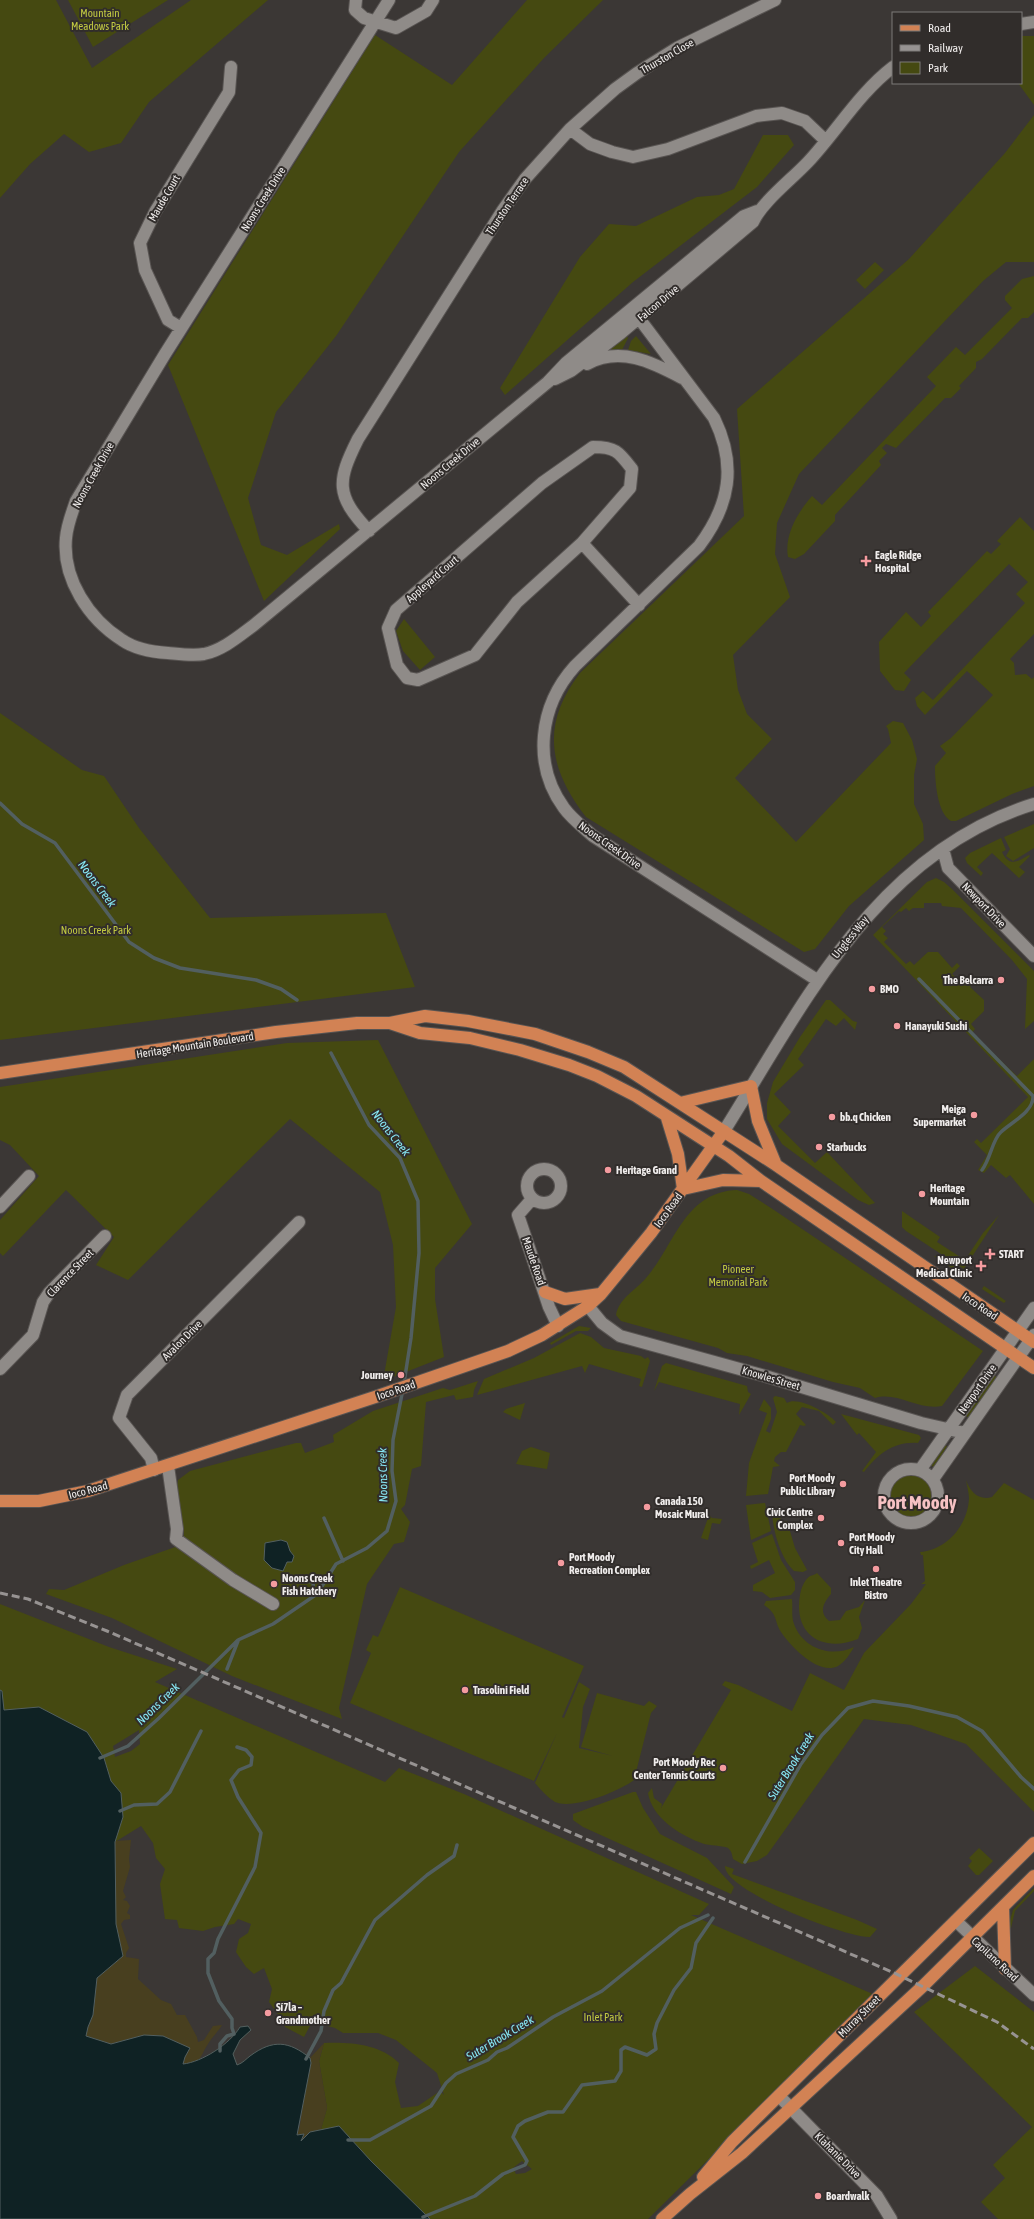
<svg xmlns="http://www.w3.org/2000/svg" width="1034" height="2219" font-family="'Asap Condensed',sans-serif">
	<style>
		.green { fill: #454911; fill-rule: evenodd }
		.sand { fill: #483f1f }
		.water { fill: #0f2224; stroke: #525f60 }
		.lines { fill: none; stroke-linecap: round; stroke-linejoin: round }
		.stream { stroke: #525f60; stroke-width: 3.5 }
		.minor-casing { stroke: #585452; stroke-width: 14 }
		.major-casing { stroke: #585452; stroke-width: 14 }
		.minor { stroke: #8f8b88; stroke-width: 12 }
		.major { stroke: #d28254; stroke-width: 12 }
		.rail { stroke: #979392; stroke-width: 3; stroke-dasharray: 8 4; stroke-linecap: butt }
		.poi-dot { fill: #f49b9f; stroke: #312d2b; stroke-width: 1.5 }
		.labels { text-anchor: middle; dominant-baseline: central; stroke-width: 4; stroke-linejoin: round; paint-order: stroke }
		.park-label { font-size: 11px; fill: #c2ca41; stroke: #312d2b }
		.street-label { font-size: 11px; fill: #f0edec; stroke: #312d2b }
		.poi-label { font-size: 11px; font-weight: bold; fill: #f0edec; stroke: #312d2b; text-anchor: start }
		.water-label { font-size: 12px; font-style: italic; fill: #88e9f6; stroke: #312d2b }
		.town-label { font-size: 19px; font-weight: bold; fill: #f6c2c3; stroke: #312d2b }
	</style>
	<rect width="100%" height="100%" fill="#3b3735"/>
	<path class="green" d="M0 0H56L92 68 191 0H268L149 102 121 143 89 152 64 134 30 164 0 198Z
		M68 0H168L93 47Z
		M527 0H603L544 58 459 152 336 336 276 412 248 498 261 545 287 555 339 524 340 529 264 601 168 365 375 35 452 85Z
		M1021 36H1034V105L1018 83H1021Z
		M1034 115V262H1006L983 281 799 474 777 523 775 554 790 597 733 655 738 690 747 714 772 739 735 778 796 842 891 743 888 729 886 726 893 721 903 723 912 740 917 759 914 775V804L923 824 924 840 849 906 815 949 804 952 586 817C548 768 541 724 580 673L744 516 737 409 909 259 1005 153Z
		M763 135H788L794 145 757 187 633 282 505 395 500 388 580 257 609 224 636 226 697 197 719 195 734 189Z
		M875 262 884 270 865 289 856 280Z
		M1034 276V312L1028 318H1022L982 359 976 362V368L959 386 961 388 951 398H945L896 448 886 444 882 448 887 453 879 461 881 465 835 515V521L804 554 795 559 788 557C784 535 798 512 812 496L822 505 936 386 927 377 956 347 965 355 1012 308 1005 300V296L1022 279Z
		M626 335 628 338 622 350H608Z
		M636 336 651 354 628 350 631 341Z
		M1020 517 1034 531V634L1010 659 1014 663 1015 675 1026 674 1032 679 1034 677V786L1012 794 956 821H951C937 813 935 781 935 766L946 753 940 746 951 738 993 695 967 671 925 715 917 706 915 698 923 691 933 700 1025 603 1016 594 1028 582 1009 564 904 673 911 680 904 691 895 690 880 671 879 642 906 612 921 627 931 616 928 612 987 551 991 554 1001 544 997 541Z
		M404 619 435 657 420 670 403 651 396 631Z
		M0 713 82 770 104 776 139 828 210 918 386 913 415 987 0 1040Z
		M1034 824V848L1013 861 1006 856 1010 849 1004 837Z
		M1001 838 1006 850 1002 852C1009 867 1017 862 1029 855L1030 856 1019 867 1025 872 1019 878 992 853 977 867 983 873 981 876 967 863 965 858 970 853Z
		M936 878 944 882 953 890 1034 971V1021L1025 1029 1027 979 1012 960 961 908 942 906 941 903H924V908H913L909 911 906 908 901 912 899 911 882 927 886 931 883 934 888 938 884 942 906 964 910 961 914 965 928 952H938L952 968 957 963 960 966 952 974 965 985 972 978 975 981 970 987 984 1000V1011L971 1024 975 1029 972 1033 1017 1076 1034 1059V1204L1010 1175 1006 1178 991 1165 984 1173 978 1170 987 1155 974 1142 977 1139 981 1143 1028 1097 873 935 927 882Z
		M826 1000H830L853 1021 857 1022 855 1030 844 1018 836 1026 826 1019 798 1059 804 1065 774 1094 791 1112 778 1126 815 1163 827 1152 875 1203 869 1205 858 1200 782 1144 767 1119V1103L773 1082 800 1037Z
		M378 1040 472 1224 435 1268V1299L444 1357 383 1381 396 1307 393 1245 380 1192 290 1119 128 1280 96 1265 114 1237 66 1190 3 1256 0 1253V1220L39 1176 10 1145 0 1140V1087L287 1043Z
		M737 1190 749 1194 774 1210 983 1351 942 1406C919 1411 897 1391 875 1398L860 1388 833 1382 747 1356 727 1353 718 1348 621 1321 616 1315C619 1298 636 1290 646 1278 675 1245 684 1192 737 1190Z
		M902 1211 940 1237 937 1242 965 1260 983 1233 999 1215 964 1269 906 1231 902 1227Z
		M934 1256H941L955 1266 953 1269Z
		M984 1286 1006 1301 1004 1303 982 1289Z
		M579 1326 591 1328 588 1331H576L551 1345 550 1343Z
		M580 1333 591 1337 604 1348 641 1356 645 1359 648 1357 650 1361 642 1387 639 1386 641 1379 589 1364 585 1373 582 1366 477 1395 484 1379 534 1358Z
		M666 1363 747 1386 748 1392 751 1394 739 1415 740 1404 659 1382 654 1391 662 1366Z
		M994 1375 997 1378 970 1416 967 1417 965 1414Z
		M478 1381 474 1390 473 1397 456 1400 454 1395 426 1402 421 1466 412 1469 405 1505 401 1509 410 1522 404 1542 394 1544 367 1584 339 1708 342 1719 232 1676 112 1618 46 1594 49 1589 64 1590 124 1565 181 1545 184 1534 177 1486 178 1480 190 1471 296 1443H301L305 1453 334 1442 333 1435 373 1411 443 1388 450 1390Z
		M775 1396 784 1398 787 1403C798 1396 828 1413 836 1422L833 1425 819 1411 802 1407 796 1414 806 1425 804 1426 800 1425 786 1452H781L775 1457 774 1461 780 1466 773 1467 768 1494 746 1496 749 1463 767 1413 759 1410 764 1399 771 1408V1419L766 1431 770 1433 777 1412 773 1398Z
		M525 1403 520 1420 503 1412 506 1409Z
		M841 1414 919 1435 921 1438 918 1443C894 1441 878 1454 864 1472L862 1471 876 1452 859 1433 857 1435Z
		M944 1445 947 1446 935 1467 931 1466Z
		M531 1447 550 1453 547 1469 516 1464 522 1451Z
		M887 1496a23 23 0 1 1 46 0a23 23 0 1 1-46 0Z
		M966 1480C970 1492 979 1501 992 1497L1004 1483 1034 1500V1812L966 1744 911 1725 864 1719 767 1855 757 1861 742 1864 733 1859C732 1854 731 1848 725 1847 717 1845 707 1846 699 1842 678 1834 652 1817 648 1793L652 1788 654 1798 662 1804 661 1808 731 1690 722 1685 725 1681 738 1685 792 1711 810 1673 844 1690 864 1653 911 1604 926 1584H921L925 1581 923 1555H921L920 1552C947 1550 968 1525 969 1498 969 1493 967 1486 966 1480Z
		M765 1503 771 1531 751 1540 746 1505Z
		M772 1509H779L781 1521H787L795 1548 807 1570 803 1572 794 1571C780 1558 772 1528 772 1509Z
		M709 1515 712 1518 722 1519 720 1524 712 1523 708 1540 701 1538Z
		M772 1534 781 1560 795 1582V1590L791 1595 770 1598 762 1592 753 1591V1585L775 1573 769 1560 751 1569 750 1566 758 1562 752 1543Z
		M817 1573 831 1588V1594C824 1602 818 1612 829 1621L840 1620 846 1611 859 1607 865 1600 859 1617 862 1628 858 1639C823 1653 793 1635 800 1595 801 1589 804 1580 810 1576 810 1576 815 1575 817 1573Z
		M400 1587 584 1666 562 1717 564 1718 579 1682 590 1689 583 1707 579 1748 613 1756 581 1747 597 1693 644 1706 649 1701 657 1706 651 1713 634 1780C620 1791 573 1810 555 1802 547 1797 541 1790 535 1783L557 1733 534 1781 350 1703 371 1653 366 1650 373 1635 378 1637Z
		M792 1599C793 1608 791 1616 794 1624 803 1649 832 1658 854 1647 850 1654 845 1662 838 1666 819 1676 791 1647 781 1632 774 1621 778 1614 764 1605L766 1601Z
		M0 1604 109 1647 177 1669 155 1682 385 1782 399 1768 464 1794 709 1904 699 1915H691L875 1995 648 2219H382L343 2197 292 2212 282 2219H163L164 2214 187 2198 241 2204 303 2156 238 2181 180 2187 140 2219 0 2171V1920L25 1912 54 1859 85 1835 95 1810 40 1750 0 1727V1715L70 1765 117 1832 121 1822 77 1758 8 1710H4L3 1707 0 1704ZM139 1730 140 1744 131 1751 115 1757 113 1746ZM141 1826 153 1843 156 1858 165 1869 160 1884 165 1919 177 1920 179 1928 203 1931 215 1927 234 1924 238 1919 251 1924 248 1933 239 1939 236 1952 246 1967 254 1974 264 1968 272 1989 269 2002 283 2021 285 2027 304 2037 312 2022 335 2028 343 2033H378L396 2040 437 2073 444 2095 440 2091 418 2106 401 2108 395 2082 399 2063C380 2044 350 2042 324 2043L319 2061 327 2108 321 2129 310 2132 301 2141 304 2134 297 2135 311 2063 310 2058C289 2041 273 2039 250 2056 246 2059 243 2063 237 2065L233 2054 240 2040 251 2030 248 2026 240 2027C230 2044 202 2062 183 2064L185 2057 190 2048 163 2036 144 2035 111 2044 86 2036 88 2027 93 2015 97 1978 123 1956 116 1924 115 1842ZM522 2161 532 2169 525 2173 516 2174 513 2168Z
		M633 1792H636L643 1808 660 1834 707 1858 734 1887 731 1894 583 1827 573 1820V1814Z
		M979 1848 993 1861 979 1875H976L968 1866 972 1861 969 1858Z
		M725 1866 734 1869 732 1874 857 1920 877 1929 870 1937C847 1938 724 1891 725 1866Z
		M1034 1888V1891L1015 1911 1011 1928 1008 1927 1013 1910Z
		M975 1966 1034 2012V2219H998L981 2202 1005 2178 993 2165 1032 2127 914 2012Z"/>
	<path class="sand" d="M131 1840 129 1859 130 1867 123 1891 126 1897 123 1900 127 1901 130 1906 127 1913 130 1915V1919L124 1920 121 1924 129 1948 126 1953V1957L139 1959 138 1979 161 2000 171 2004 177 2015H185L197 2037 198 2042 204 2040 213 2026 222 2025C218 2032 212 2037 208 2044 198 2060 203 2061 182 2065L163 2036 144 2035 111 2044 86 2036 88 2027 93 2015 97 1978 123 1956 116 1924 115 1841Z
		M324 2043 319 2061 327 2108 321 2129 310 2132 300 2141 297 2136 300 2125 310 2058Z"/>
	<path class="water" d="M281 1540 287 1542 290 1551 294 1556 292 1562H287L283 1571 272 1568 264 1560 265 1543Z
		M0 1690 2 1691 4 1710 39 1707 87 1732 104 1758 111 1781 121 1793 123 1817 115 1842 116 1924 123 1956 97 1978 93 2015 88 2027 86 2036 111 2044 144 2035 163 2036 190 2048 185 2057 183 2064C202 2062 230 2044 240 2027L248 2026 251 2030 240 2040 233 2054 237 2065C243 2063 246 2059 250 2056 273 2039 289 2041 310 2058L311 2063 297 2135 304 2134 301 2141 310 2132 339 2126 371 2161 430 2219H0Z"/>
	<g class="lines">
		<path class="stream" d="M0 803 22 824 55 843 129 942 154 958 180 968 256 980 281 989 297 1000
			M919 979 1033 1096C1034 1112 1010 1123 1001 1132 992 1140 991 1158 982 1170
			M331 1053 369 1125 400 1158 418 1201 419 1253 411 1338 404 1383
			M324 1518 343 1561
			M290 1579 313 1582 314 1596
			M227 1669 238 1641
			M100 1758 128 1746 159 1718 238 1640 273 1624 317 1594 336 1564 367 1548 387 1531 396 1501 392 1471 393 1440 403 1389
			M120 1811 134 1805 157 1804 170 1792 201 1731
			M745 1862 801 1764 822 1735 848 1708 873 1701 909 1706 957 1717 982 1731 1021 1777 1034 1789
			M220 2051V2044L227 2036 234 2034 232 2028V2019L219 2001 208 1973V1959L214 1953 218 1939 255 1867 261 1833 238 1797 231 1780 239 1770 251 1765 252 1757 246 1750 237 1747
			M306 2059 321 2031 324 2011 333 1990 341 1983 375 1920 427 1875 454 1856 457 1845
			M348 2140H370L431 2106 446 2083 456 2074 488 2060 497 2052 507 2048 553 2017 602 1991 680 1928 708 1915
			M423 2217 475 2196 503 2174 525 2165 527 2161 513 2137 518 2126 525 2121 548 2112H563L582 2085 615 2081 621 2071V2050L625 2047 647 2055 656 2049 654 2034 657 2023 674 1990 691 1968 696 1943 713 1918"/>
		<g class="minor-casing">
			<path id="minor" d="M356 0 355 10 364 18 396 28 426 11 433 0
				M389 0 165 354 76 501C72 513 67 525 66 538 62 579 89 619 122 640 135 649 152 652 168 653 179 654 193 656 204 654 223 650 239 636 254 625L548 382 566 363 744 216 757 211
				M1021 24 1034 22
				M570 129 590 144 612 152 633 157 668 149 756 116 782 113 805 121 826 141
				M632 309 714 418C737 465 730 505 699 546L575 666C539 706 532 764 564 808 572 819 583 827 593 836L817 980
				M181 328 168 320 145 270 140 243 155 212 229 92 231 67
				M587 364C620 346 652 362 682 378
				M555 379 571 371 621 333 753 222C762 202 791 180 808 162 837 131 859 93 893 67
				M593 447C616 447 619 452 632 469L630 488 582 543 517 602 475 655 418 680 407 678 397 665 388 628 396 610 542 483Z
				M369 531C335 495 337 481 358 439L503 210 525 179 570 129 615 89 637 73 677 48 775 0
				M582 543 639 605
				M943 849 948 868 952 872 1034 956
				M724 1131C805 1002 877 852 1034 804
				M527 1186a17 17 0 1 1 34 0a17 17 0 1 1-34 0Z
				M532 1199 518 1215 549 1307 558 1326
				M0 1207 29 1176
				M588 1306 602 1323 620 1336 765 1376 921 1423 965 1433
				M0 1369 33 1335 43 1302 49 1293 105 1236
				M168 1466 177 1529 176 1539 233 1580 273 1604
				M884 1496a27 27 0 1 1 54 0a27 27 0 1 1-54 0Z
				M154 1470 151 1458 119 1418 127 1395 299 1222
				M920 1470 1034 1308
				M933 1479 1034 1335
				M956 1921 1034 1995
				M779 2096 877 2196 891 2219"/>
		</g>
		<g class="major-casing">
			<path id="major" d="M390 1023 420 1033 470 1038 520 1050 569 1065 597 1076 636 1096 729 1156 761 1181 1034 1368
				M0 1073 276 1032 357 1023H390L425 1016 468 1021 535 1034 588 1052 624 1067 776 1165 1034 1342
				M680 1103 751 1086 758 1121 776 1165
				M667 1118 678 1154 683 1189
				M683 1189 723 1180 761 1181
				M545 1292 565 1299 600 1294
				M0 1501H39L88 1491 375 1397 508 1351 542 1335 588 1306 601 1294 651 1233 724 1131
				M1003 1907 1005 1969
				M703 2177 732 2142 1034 1843
				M662 2219 690 2194 742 2153 923 1986 1034 1876"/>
		</g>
		<use href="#minor" class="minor"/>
		<use href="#major" class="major"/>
		<path class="rail" d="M0 1593 28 1599 107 1631 892 1972 997 2022 1034 2049"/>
	</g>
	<g class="poi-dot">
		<path d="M864 555h4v4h4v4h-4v4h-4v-4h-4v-4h4z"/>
		<circle cx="1001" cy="980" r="4"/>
		<circle cx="872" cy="989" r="4"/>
		<circle cx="897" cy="1026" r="4"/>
		<circle cx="974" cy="1115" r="4"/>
		<circle cx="832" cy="1117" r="4"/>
		<circle cx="819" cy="1147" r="4"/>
		<circle cx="608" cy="1170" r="4"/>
		<circle cx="922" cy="1194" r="4"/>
		<path d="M988 1248h4v4h4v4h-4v4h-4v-4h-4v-4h4z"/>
		<path d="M979 1260h4v4h4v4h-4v4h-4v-4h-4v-4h4z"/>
		<circle cx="401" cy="1375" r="4"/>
		<circle cx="843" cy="1484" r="4"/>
		<circle cx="647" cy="1507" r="4"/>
		<circle cx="821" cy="1518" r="4"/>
		<circle cx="841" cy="1543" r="4"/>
		<circle cx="561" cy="1563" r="4"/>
		<circle cx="876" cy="1569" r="4"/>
		<circle cx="274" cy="1584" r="4"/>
		<circle cx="465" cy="1690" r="4"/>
		<circle cx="723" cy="1768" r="4"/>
		<circle cx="268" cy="2013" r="4"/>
		<circle cx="818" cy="2196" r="4"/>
	</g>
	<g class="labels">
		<g class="park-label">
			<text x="100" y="13">Mountain<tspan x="100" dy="13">Meadows Park</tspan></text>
			<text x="96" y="930">Noons Creek Park</text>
			<text x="738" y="1269">Pioneer<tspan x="738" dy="13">Memorial Park</tspan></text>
			<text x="603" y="2017">Inlet Park</text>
		</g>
		<g class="street-label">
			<text transform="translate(667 56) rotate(-30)">Thurston Close</text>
			<text transform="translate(164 198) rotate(-60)">Maude Court</text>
			<text transform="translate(263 199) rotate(-58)">Noons Creek Drive</text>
			<text transform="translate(507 206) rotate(-56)">Thurston Terrace</text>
			<text transform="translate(658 303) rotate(-40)">Falcon Drive</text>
			<text transform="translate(450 463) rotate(-40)">Noons Creek Drive</text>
			<text transform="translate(93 475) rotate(-61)">Noons Creek Drive</text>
			<text transform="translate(432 579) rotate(-41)">Appleyard Court</text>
			<text transform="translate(610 845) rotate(35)">Noons Creek Drive</text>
			<text transform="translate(984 905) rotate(46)">Newport Drive</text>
			<text transform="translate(850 937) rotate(-51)">Ungless Way</text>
			<text transform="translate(195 1045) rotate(-9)">Heritage Mountain Boulevard</text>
			<text transform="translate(668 1210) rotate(-54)">Ioco Road</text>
			<text transform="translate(534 1261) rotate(71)">Maude Road</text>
			<text transform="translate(70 1273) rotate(-46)">Clarence Street</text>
			<text transform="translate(980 1306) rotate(34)">Ioco Road</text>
			<text transform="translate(182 1340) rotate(-45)">Avalon Drive</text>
			<text transform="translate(771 1378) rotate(16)">Knowles Street</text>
			<text transform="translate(977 1389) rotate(-55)">Newport Drive</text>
			<text transform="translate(396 1390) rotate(-19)">Ioco Road</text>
			<text transform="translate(88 1490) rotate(-15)">Ioco Road</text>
			<text transform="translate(995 1959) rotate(43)">Capilano Road</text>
			<text transform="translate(859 2016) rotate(-45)">Murray Street</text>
			<text transform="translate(838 2155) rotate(45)">Klahanie Drive</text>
		</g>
		<g class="poi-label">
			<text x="875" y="555">Eagle Ridge<tspan x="875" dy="13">Hospital</tspan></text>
			<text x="993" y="980" text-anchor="end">The Belcarra</text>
			<text x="880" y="989">BMO</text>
			<text x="905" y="1026">Hanayuki Sushi</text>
			<text x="966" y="1109" text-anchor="end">Meiga<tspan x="966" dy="13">Supermarket</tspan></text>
			<text x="840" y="1117">bb.q Chicken</text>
			<text x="827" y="1147">Starbucks</text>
			<text x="616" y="1170">Heritage Grand</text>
			<text x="930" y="1188">Heritage<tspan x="930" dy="13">Mountain</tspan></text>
			<text x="999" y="1254">START</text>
			<text x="972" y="1260" text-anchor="end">Newport<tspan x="972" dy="13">Medical Clinic</tspan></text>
			<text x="393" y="1375" text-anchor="end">Journey</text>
			<text x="835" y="1478" text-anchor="end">Port Moody<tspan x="835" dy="13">Public Library</tspan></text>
			<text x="655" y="1501">Canada 150<tspan x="655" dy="13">Mosaic Mural</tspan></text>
			<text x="813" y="1512" text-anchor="end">Civic Centre<tspan x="813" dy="13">Complex</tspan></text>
			<text x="849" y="1537">Port Moody<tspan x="849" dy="13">City Hall</tspan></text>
			<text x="569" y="1557">Port Moody<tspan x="569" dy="13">Recreation Complex</tspan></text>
			<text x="282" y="1578">Noons Creek<tspan x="282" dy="13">Fish Hatchery</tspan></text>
			<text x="876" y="1582" text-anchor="middle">Inlet Theatre<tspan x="876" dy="13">Bistro</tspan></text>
			<text x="473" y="1690">Trasolini Field</text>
			<text x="715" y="1762" text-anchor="end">Port Moody Rec<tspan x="715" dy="13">Center Tennis Courts</tspan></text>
			<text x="276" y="2007">Sí7la –<tspan x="276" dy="13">Grandmother</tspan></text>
			<text x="826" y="2196">Boardwalk</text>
		</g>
		<g class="water-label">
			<text transform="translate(97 884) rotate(53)">Noons Creek</text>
			<text transform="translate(391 1133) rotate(52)">Noons Creek</text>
			<text transform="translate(383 1475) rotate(-91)">Noons Creek</text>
			<text transform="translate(158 1704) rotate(-44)">Noons Creek</text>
			<text transform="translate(791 1766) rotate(-58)">Suter Brook Creek</text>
			<text transform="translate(500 2038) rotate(-31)">Suter Brook Creek</text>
		</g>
		<g class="town-label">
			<text x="917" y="1502">Port Moody</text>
		</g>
	</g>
	<rect x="892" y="12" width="130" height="72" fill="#312d2b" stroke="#7d7a78"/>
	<rect x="900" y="25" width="20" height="6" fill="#d28254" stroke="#7d7a78"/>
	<text x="928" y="32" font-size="12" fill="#f0edec">Road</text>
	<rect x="900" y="45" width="20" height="6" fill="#979392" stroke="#7d7a78"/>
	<text x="928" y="52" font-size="12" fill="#f0edec">Railway</text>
	<rect x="900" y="62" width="20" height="12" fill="#454911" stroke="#7d7a78"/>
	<text x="928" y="72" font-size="12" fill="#f0edec">Park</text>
</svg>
